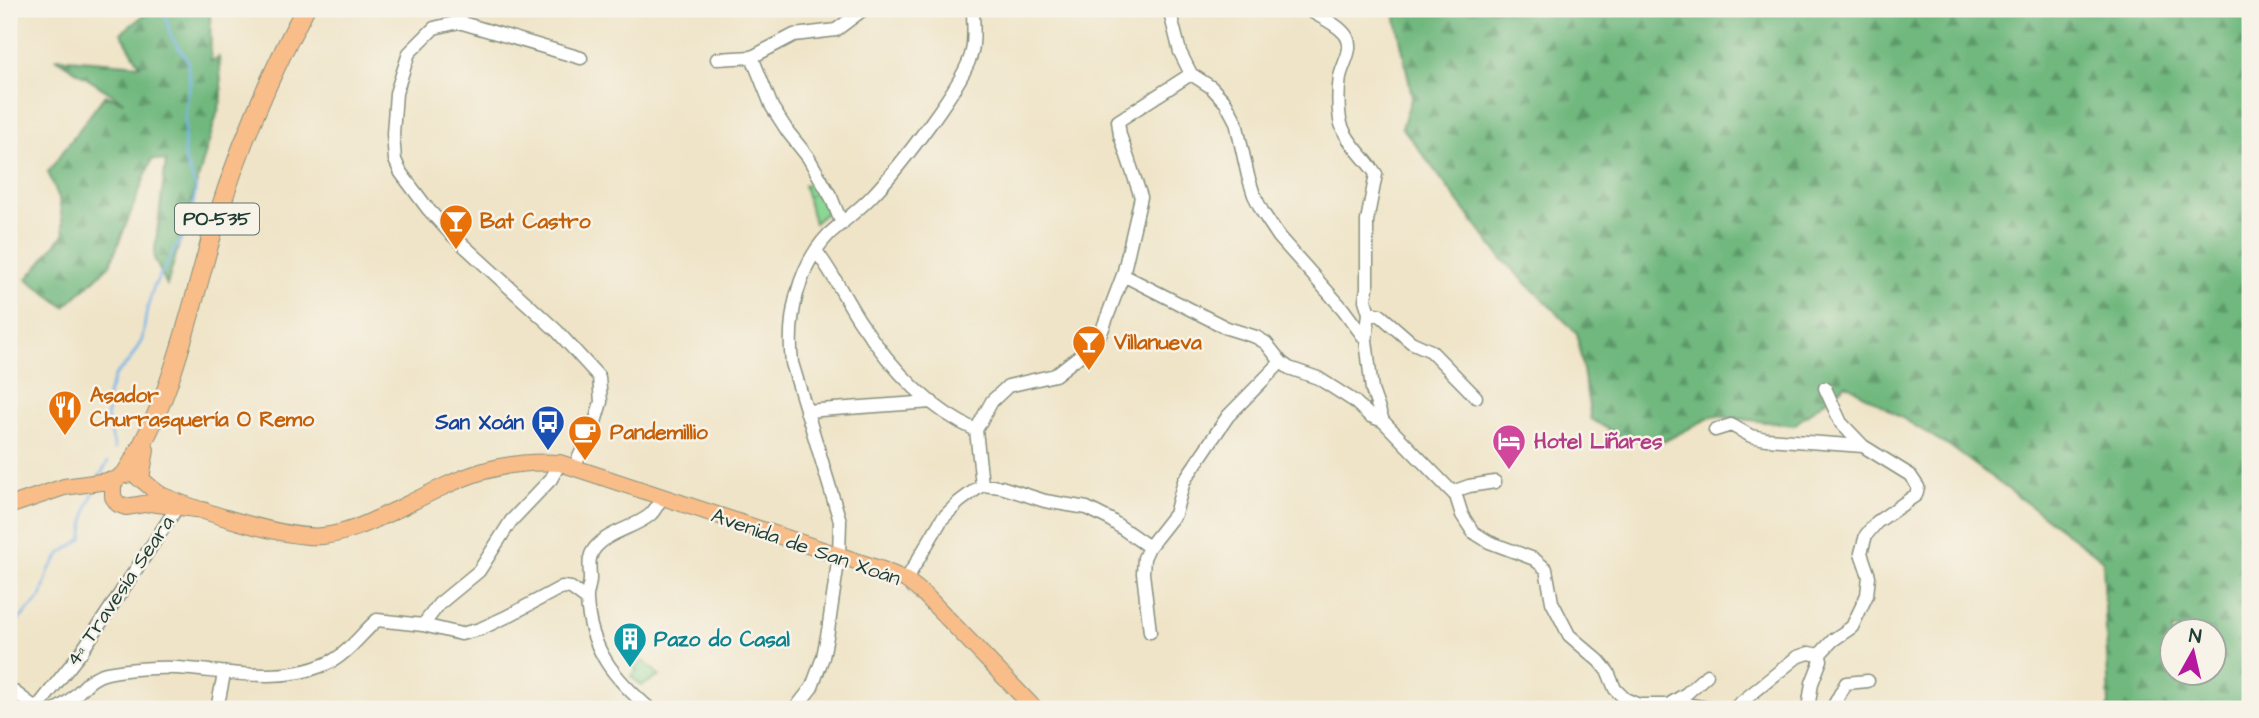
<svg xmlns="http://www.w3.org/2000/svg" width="2259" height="718" font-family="'Architects Daughter',sans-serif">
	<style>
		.grass { fill: url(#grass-dots); stroke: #558a64; stroke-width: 2 }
		.forest { fill: url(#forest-firs); stroke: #487a59; stroke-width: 2; fill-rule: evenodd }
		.park { fill: url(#park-crowns); stroke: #558a64; stroke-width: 2 }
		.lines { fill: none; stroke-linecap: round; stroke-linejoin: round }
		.stream { stroke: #75b3e8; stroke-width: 2.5 }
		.minor-casing { stroke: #87907e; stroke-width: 15 }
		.major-casing { stroke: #87907e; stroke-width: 18 }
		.highway-casing { stroke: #87907e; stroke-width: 20 }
		.minor { stroke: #fff; stroke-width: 12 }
		.major { stroke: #f8bd88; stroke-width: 16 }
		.highway { stroke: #f8bd88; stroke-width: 18 }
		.labels { text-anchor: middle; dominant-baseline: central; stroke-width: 5; stroke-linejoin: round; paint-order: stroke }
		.shield { fill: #f7f3e8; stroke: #60746a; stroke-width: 2 }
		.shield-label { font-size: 19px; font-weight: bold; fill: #1f3d34 }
		.food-label { font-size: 21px; font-weight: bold; fill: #c56008; stroke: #f7f3e8; text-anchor: start }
		.transit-label { font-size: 21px; font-weight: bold; fill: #164399; stroke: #f7f3e8; text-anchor: end }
		.hotel-label { font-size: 21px; font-weight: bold; fill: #b23c85; stroke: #f7f3e8; text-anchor: start }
		.street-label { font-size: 21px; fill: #1f3d34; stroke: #f7f3e8 }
		.culture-label { font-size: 21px; font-weight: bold; fill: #0d838f; stroke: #f7f3e8; text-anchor: start }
	</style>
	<defs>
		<pattern id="grass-dots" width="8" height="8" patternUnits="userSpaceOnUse" patternTransform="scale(1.75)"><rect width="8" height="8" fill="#8bd794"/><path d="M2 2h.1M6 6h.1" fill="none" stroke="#78b980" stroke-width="1.8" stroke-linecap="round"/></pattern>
		<pattern id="forest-firs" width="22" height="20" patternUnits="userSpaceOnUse" patternTransform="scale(1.75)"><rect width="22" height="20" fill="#70b87e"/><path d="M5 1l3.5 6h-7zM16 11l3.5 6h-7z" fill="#5b9768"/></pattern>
		<pattern id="park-crowns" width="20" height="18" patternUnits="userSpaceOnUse" patternTransform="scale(1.75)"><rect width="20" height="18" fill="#8bd794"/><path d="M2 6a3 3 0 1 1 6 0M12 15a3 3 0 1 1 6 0" fill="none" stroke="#78b980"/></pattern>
	</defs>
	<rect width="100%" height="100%" fill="#f7f3e8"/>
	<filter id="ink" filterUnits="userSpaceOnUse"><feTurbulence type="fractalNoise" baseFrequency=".0143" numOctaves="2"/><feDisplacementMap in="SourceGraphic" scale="14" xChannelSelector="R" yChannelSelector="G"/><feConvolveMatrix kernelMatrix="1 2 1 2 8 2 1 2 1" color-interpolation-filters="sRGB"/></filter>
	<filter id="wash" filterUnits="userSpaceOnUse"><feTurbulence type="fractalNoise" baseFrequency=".00686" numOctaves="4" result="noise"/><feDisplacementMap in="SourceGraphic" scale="28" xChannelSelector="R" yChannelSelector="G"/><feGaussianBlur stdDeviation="1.57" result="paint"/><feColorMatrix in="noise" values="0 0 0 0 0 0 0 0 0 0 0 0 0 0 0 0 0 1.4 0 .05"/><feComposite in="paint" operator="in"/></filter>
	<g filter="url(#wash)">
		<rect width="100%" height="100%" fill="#efe4c7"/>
		<path class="grass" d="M643 661 660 676 641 686 631 676 637 671 634 668Z"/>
		<path class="forest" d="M152 9H210L211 61 219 57 222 97 167 285 154 258 166 161 152 159 110 265 65 307 27 279 64 234 59 198 48 172 105 95 124 102 55 58 140 65 121 33Z
			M1394 9H2250V709H2107L2109 704 2103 560 1955 450 1846 384 1794 425 1713 416 1663 442 1623 438 1591 419 1577 333 1502 259 1402 127 1412 96ZM2172 630H2214V672H2172Z"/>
		<path class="park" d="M813 183 827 212 814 223 804 185Z"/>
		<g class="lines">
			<path class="stream" d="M115 449 107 417 108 394 115 375 130 360 142 340 147 309 154 286 190 224 196 187 184 158 185 116 190 82 187 59 171 37 164 9
				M99 477 108 462
				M9 630 41 597 49 570 61 553 82 539 87 509 93 493"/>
		</g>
	</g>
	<g filter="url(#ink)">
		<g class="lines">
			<g class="minor-casing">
				<path id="minor" d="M1169 9 1180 52 1191 74
					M1307 9C1318 16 1334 22 1343 32 1357 46 1343 62 1340 77 1338 91 1338 107 1340 120 1344 140 1365 157 1376 174L1367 221V288L1365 300 1369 313 1366 340
					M752 57 772 107 788 132 808 157 831 197 842 224
					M717 59 752 57 794 35 836 30 864 9
					M1191 74 1211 87 1226 103 1236 122 1248 176 1254 195 1263 213 1279 237 1343 309 1366 340 1372 390 1383 421 1456 496 1462 515 1473 532 1489 542 1534 559 1546 569 1552 602 1569 635 1599 661 1608 672 1615 689 1625 699 1639 705H1690L1714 709
					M816 251C833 273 844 297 859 320 888 364 928 409 976 430
					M1123 275 1227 328 1256 337 1266 343 1281 362 1289 368 1318 378 1354 401 1370 416 1383 421
					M1369 313 1380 315 1411 342 1431 351 1476 397
					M1825 388 1841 423 1863 446
					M806 411 932 402
					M1715 430 1731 425 1751 436 1766 439 1863 446 1910 475 1918 487 1916 495 1877 522 1866 535 1861 553 1869 576 1867 595 1852 627 1833 640 1819 655
					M574 467 593 429 601 402 599 377 557 331 449 232 428 209 401 173 395 160 393 134 396 93 409 53 434 28 459 22 581 58
					M982 485 1001 487 1045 501 1087 508 1109 519 1149 547
					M1452 492 1469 486 1495 482
					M906 580 942 519 959 502 982 485 976 430 992 401 1008 386 1055 375 1087 350 1101 333 1123 275 1141 197 1120 135 1118 121 1191 74
					M423 625 439 604 479 571 511 521 551 479 560 463
					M1150 632 1143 573 1144 558 1149 547 1175 514 1184 481 1228 416 1281 362
					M9 688 37 709
					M1668 705 1686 694 1707 675
					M36 709 82 651 178 506
					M56 709C77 701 85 677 107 673 127 669 157 667 177 668 228 671 285 686 334 660 351 650 362 633 377 620L423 625 461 634 480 629 506 617 562 587 571 588 586 599
					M217 709 224 674
					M650 709C615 679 590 650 587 600 586 593 590 586 590 579 590 568 587 557 595 548 609 531 634 528 650 515 655 511 659 502 662 497
					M795 709 812 687 823 657 828 631 839 555 840 521 792 363C787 320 797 267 829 234 843 221 859 210 873 195 896 171 967 81 972 51 975 38 973 23 973 9
					M1733 709 1797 657 1809 653 1819 655
					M1808 709 1812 683 1821 660 1819 655
					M1832 709 1846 683 1868 681"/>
			</g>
			<g class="major-casing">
				<path id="major" d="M9 506 64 487 115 480
					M203 510 150 503 126 507 118 504 113 497V484L121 475 133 474C144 479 151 490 163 496 197 510 288 540 323 536 350 533 374 520 398 509 456 480 493 459 560 463L883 570 906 580 925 595 1035 709"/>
			</g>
			<g class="highway-casing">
				<path id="highway" d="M125 474C173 400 190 308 215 225 238 150 268 78 305 9
					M140 478 145 450"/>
			</g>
			<use href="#minor" class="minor"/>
			<use href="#major" class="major"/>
			<use href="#highway" class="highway"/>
		</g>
	</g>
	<defs>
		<g id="bar-pin" transform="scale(1.75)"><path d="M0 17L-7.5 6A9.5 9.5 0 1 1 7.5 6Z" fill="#e8710a" stroke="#f7f3e8"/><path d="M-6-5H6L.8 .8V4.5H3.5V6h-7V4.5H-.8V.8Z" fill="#fff"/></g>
		<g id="restaurant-pin" transform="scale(1.75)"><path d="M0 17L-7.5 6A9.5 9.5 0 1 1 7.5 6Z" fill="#e8710a" stroke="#f7f3e8"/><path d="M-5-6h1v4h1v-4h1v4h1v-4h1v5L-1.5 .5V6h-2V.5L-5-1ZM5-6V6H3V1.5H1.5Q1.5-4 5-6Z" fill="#fff"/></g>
		<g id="bus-pin" transform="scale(1.75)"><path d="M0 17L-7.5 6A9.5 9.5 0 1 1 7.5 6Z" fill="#1a4fb4" stroke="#f7f3e8"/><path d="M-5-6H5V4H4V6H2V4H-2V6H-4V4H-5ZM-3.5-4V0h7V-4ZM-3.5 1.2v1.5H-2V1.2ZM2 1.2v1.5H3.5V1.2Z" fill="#fff"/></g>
		<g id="cafe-pin" transform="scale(1.75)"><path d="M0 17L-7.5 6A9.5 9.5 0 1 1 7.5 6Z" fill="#e8710a" stroke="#f7f3e8"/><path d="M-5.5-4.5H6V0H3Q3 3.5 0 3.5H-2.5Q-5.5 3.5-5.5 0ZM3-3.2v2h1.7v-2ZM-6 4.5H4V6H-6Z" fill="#fff"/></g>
		<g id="hotel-pin" transform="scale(1.75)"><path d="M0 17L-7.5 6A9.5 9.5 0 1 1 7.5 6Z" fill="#d1479c" stroke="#f7f3e8"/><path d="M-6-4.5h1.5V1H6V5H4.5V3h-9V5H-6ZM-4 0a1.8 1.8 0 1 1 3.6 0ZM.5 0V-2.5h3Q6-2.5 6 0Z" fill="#fff"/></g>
		<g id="building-pin" transform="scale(1.75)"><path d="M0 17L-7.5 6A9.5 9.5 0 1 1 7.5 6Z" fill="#0f9aa8" stroke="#f7f3e8"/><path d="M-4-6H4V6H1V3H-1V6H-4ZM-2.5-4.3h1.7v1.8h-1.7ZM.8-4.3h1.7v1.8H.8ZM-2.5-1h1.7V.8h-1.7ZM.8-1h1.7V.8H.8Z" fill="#fff"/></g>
	</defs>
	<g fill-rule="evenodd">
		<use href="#bar-pin" x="456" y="221"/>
		<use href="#bar-pin" x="1089" y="342"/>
		<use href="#restaurant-pin" x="65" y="407"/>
		<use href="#bus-pin" x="548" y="422"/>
		<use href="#cafe-pin" x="585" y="432"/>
		<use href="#hotel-pin" x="1509" y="441"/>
		<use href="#building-pin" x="630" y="639"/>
	</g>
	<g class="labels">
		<rect class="shield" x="175" y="203.5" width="84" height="31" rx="5"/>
		<g class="shield-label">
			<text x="217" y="219">PO-535</text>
		</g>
		<g class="food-label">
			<text x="480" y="221">Bat Castro</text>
			<text x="1114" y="342">Villanueva</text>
			<text x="90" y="395">Asador<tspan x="90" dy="24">Churrasquería O Remo</tspan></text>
			<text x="610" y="432">Pandemillio</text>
		</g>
		<g class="transit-label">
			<text x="524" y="422">San Xoán</text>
		</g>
		<g class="hotel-label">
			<text x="1534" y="441">Hotel Liñares</text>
		</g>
		<g class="street-label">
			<text transform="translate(806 547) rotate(19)">Avenida de San Xoán</text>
			<text transform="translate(120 591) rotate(-56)">4ª Travesía Seara</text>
		</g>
		<g class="culture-label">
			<text x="654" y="639">Pazo do Casal</text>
		</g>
	</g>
	<rect width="2259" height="718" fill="none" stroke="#f7f3e8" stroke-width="35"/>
	<g transform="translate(2193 652) rotate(8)"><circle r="33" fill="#f7f3e8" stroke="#a1aaa0" stroke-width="2"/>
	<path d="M0-5L12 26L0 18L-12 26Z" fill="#b5179e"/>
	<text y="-10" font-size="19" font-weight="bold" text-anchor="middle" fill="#1f3d34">N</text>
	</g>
</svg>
